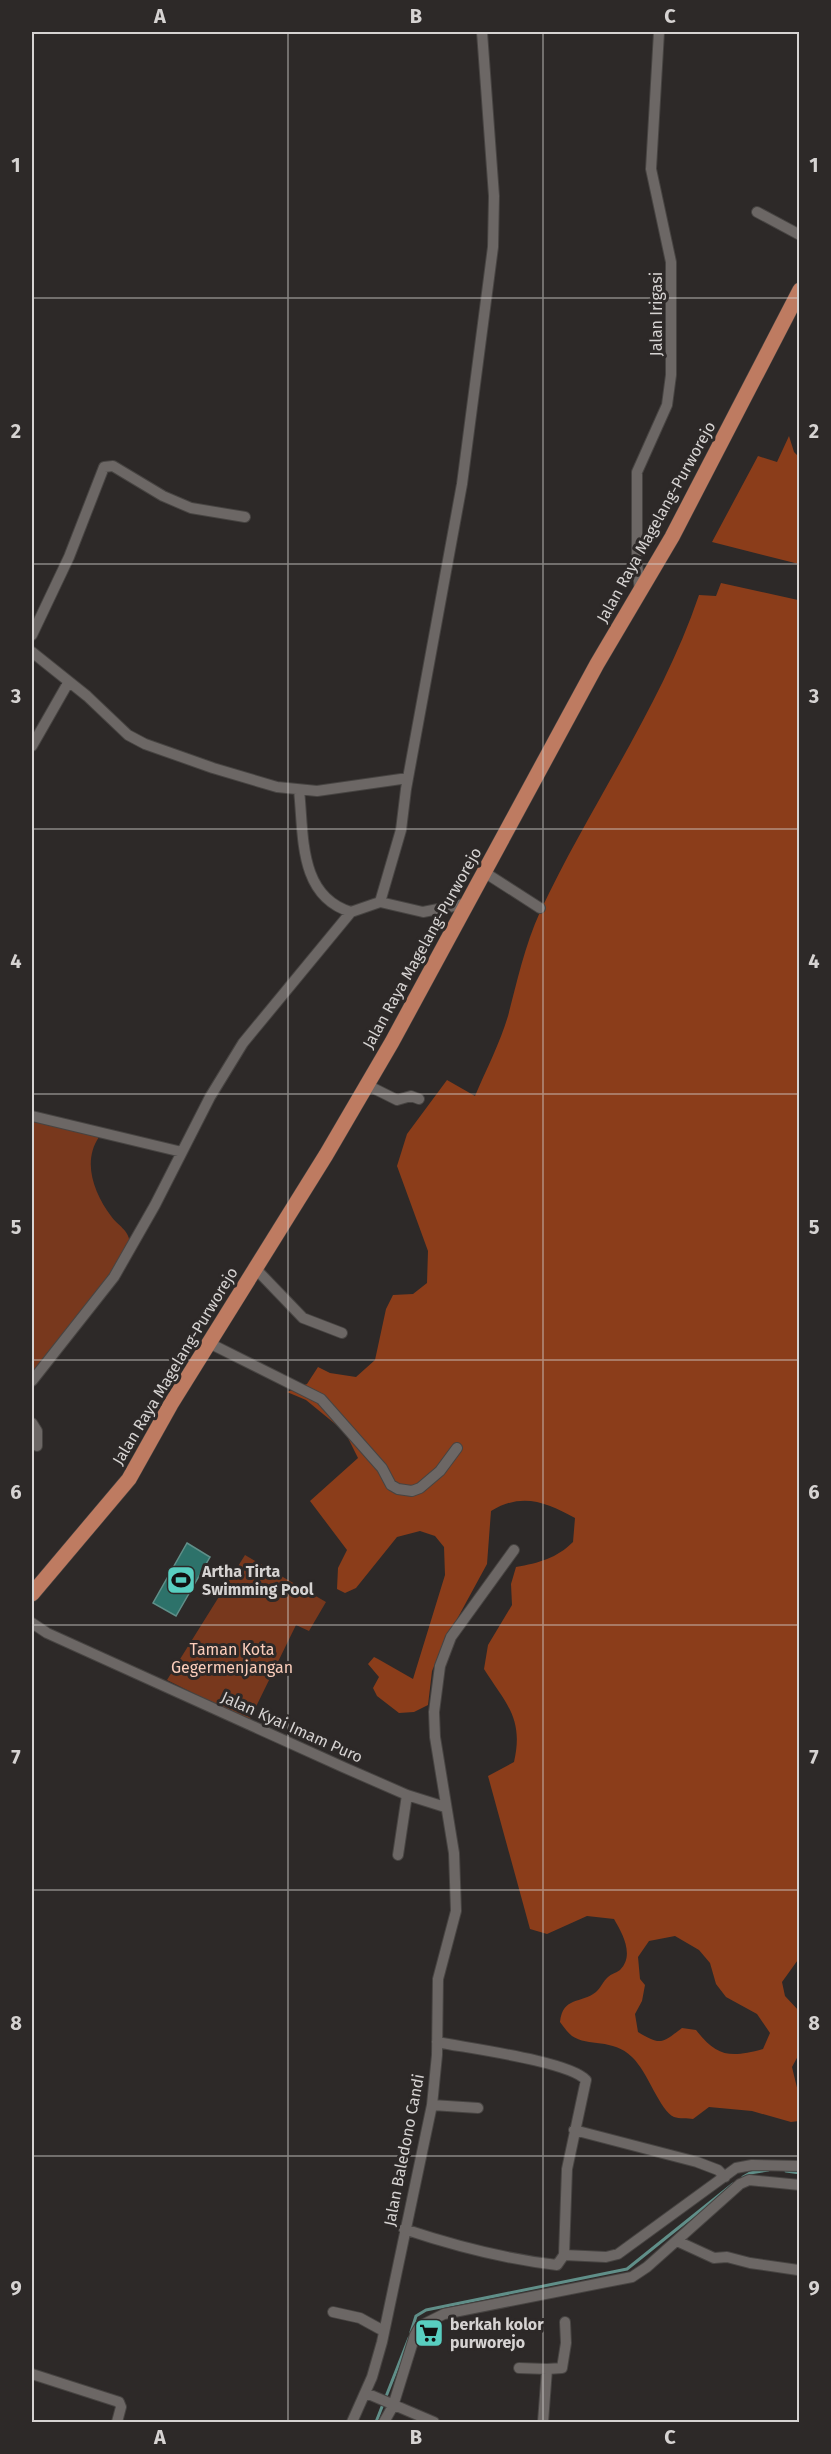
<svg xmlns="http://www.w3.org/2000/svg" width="831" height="2454" font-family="'Fira Sans',sans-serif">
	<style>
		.green { fill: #78381d }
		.forest { fill: #8b3d1a; fill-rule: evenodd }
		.water { fill: #2d726a; stroke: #608f89; stroke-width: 1.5 }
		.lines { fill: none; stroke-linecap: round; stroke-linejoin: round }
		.stream { stroke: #608f89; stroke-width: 3 }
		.street-casing { stroke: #474442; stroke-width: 12 }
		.primary-casing { stroke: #474442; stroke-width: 16 }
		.street { stroke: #6c6765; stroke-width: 10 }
		.primary { stroke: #be7b61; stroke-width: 15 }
		.grid { fill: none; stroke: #d6d3d2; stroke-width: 1.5; stroke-opacity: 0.55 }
		.labels { text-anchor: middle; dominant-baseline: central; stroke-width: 6; stroke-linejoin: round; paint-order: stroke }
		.street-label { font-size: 16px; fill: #d6d3d2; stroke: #2d2928 }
		.poi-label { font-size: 16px; font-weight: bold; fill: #d6d3d2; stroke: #2d2928; text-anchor: start }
		.park-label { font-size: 16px; fill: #fccebb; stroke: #2d2928 }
		.neatline { fill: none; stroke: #d6d3d2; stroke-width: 2 }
		.grid-label { font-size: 20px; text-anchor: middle; font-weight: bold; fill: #d6d3d2 }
	</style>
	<rect width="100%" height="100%" fill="#2d2928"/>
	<path class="green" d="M32 1116 99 1137C82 1162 94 1193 111 1216 119 1227 127 1228 130 1242L110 1277 32 1372Z
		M245 1555 326 1602 309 1631 296 1625 249 1721 167 1680Z"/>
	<path class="forest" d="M789 436 794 452 799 457V564L712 542 758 456 777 462Z
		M721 583 798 600 799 595 800 1957 782 1982 785 1996 799 2011V2054L792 2067 799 2096V2121L791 2122 752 2111 709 2107 693 2119C688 2118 679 2119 674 2117 660 2111 648 2072 632 2057 613 2038 588 2047 572 2036 567 2032 563 2026 560 2022 563 1996 581 2004 596 1992 601 1988 603 1981 608 1977 611 1974 616 1973 620 1970 635 1955 622 1933 614 1919L587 1916 547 1934 530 1929 488 1776 514 1762C524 1718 506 1704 484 1669L488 1645 512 1605 511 1584 516 1567C539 1563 557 1558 573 1542L575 1518C546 1502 522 1492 491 1511L487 1564 444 1643 432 1671 428 1705 414 1712 399 1713 377 1696 373 1688 379 1677 368 1664 374 1657 378 1659 413 1679 445 1575 444 1547 435 1536 420 1531 397 1537 356 1588 345 1593 337 1589 338 1568 347 1550 310 1501 358 1458 345 1432 306 1400 287 1392 307 1384 318 1367 330 1373 356 1377 375 1360 386 1309 393 1295 413 1294 427 1283 428 1251 397 1166 407 1134 447 1080 475 1096C486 1070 500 1043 508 1016 517 981 525 945 540 912 590 805 661 707 699 595L716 596ZM675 1936 699 1950 710 1963 716 1984 726 1997 757 2014 770 2033 763 2049C730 2058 717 2057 696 2030L682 2028C662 2043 661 2046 638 2032L635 2014 642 2001 645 1985 640 1979 638 1957 649 1941Z"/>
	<path class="water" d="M187 1543 210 1557 176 1616 153 1603Z"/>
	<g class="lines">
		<path class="stream" d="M786 2171 800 2173
			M743 2177 750 2173 768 2170
			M411 2332 416 2316 426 2310 627 2269 733 2184
			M376 2422 409 2338"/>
		<g class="street-casing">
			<path id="street" d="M757 212 800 235
				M640 592 637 563V472L667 405 671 375V262L651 169 659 32
				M32 635 69 557 104 467 113 466 163 496 191 508 245 517
				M32 652 87 696 128 735 145 744 213 768 277 787 317 791 408 778
				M32 746 68 683
				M299 790C304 835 298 896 351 912
				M484 872 540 908
				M380 902 423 912 469 903
				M367 1085 397 1100 411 1096 419 1099
				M32 1116 182 1152
				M254 1267 303 1318 342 1333
				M209 1343 321 1399 382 1468 391 1485 398 1489 412 1491 420 1488 440 1471 457 1448
				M32 1381 114 1277 155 1205 210 1097 243 1043 351 912 380 902 401 830 406 789 462 484 493 247 494 196 482 32
				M32 1423 37 1431V1446
				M32 1623 47 1633 343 1767 407 1795 445 1807
				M398 1855 407 1795
				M432 2105 478 2108
				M574 2130 697 2162 718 2170 725 2177
				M404 2229C455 2246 504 2259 557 2265L564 2255 567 2169 586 2080C569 2061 466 2048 437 2042
				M677 2241 714 2258 727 2257 750 2263 798 2270
				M564 2255 606 2257 618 2254 736 2168 752 2165 800 2166
				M333 2312 360 2318 380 2329 385 2327
				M519 2368 547 2369
				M32 2374 119 2402 121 2407 117 2422
				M366 2393 434 2422
				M352 2422 372 2377 382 2342 432 2105 437 2055 438 1979 456 1911 454 1853 435 1737 434 1712 440 1666 451 1637 514 1550
				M384 2422 393 2406 415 2335 420 2326 444 2314 632 2277 647 2267 740 2184 749 2180 800 2185
				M543 2422 547 2369 562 2368 566 2343 565 2322"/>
		</g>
		<g class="primary-casing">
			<path id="primary" d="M32 1594 129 1479 171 1404 326 1155 392 1042 597 664 672 537 800 290"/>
		</g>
		<use href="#street" class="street"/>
		<use href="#primary" class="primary"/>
	</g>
	<path class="grid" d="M288 32V2422M543 32V2422M32 298H800M32 564H800M32 829H800M32 1094H800M32 1360H800M32 1625H800M32 1890H800M32 2156H800"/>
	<defs>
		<g id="stadium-square" transform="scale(1.5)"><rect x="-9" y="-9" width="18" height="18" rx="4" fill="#58cec0" stroke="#2d2928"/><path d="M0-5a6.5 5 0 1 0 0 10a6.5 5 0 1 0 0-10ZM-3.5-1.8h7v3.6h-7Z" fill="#111"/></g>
		<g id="supermarket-square" transform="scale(1.5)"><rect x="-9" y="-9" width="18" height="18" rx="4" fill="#58cec0" stroke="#2d2928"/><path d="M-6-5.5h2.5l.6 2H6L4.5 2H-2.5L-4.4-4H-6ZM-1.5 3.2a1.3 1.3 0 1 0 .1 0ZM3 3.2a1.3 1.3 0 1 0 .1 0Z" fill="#111"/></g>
	</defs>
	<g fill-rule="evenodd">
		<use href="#stadium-square" x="181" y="1580"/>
		<use href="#supermarket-square" x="429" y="2333"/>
	</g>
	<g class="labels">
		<g class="street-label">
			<text transform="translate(656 314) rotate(-90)">Jalan Irigasi</text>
			<text transform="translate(656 522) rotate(-61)">Jalan Raya Magelang-Purworejo</text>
			<text transform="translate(422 948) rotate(-61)">Jalan Raya Magelang-Purworejo</text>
			<text transform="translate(175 1366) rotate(-59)">Jalan Raya Magelang-Purworejo</text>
			<text transform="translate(292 1727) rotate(24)">Jalan Kyai Imam Puro</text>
			<text transform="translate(404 2150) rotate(-79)">Jalan Baledono Candi</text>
		</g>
		<g class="poi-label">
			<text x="202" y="1571">Artha Tirta<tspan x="202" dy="18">Swimming Pool</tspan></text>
			<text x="450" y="2324">berkah kolor<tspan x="450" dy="18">purworejo</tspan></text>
		</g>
		<g class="park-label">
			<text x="232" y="1649">Taman Kota<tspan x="232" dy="18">Gegermenjangan</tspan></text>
		</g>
	</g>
	<rect width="831" height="2454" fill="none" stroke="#2d2928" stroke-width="66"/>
	<rect x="33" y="33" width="765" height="2388" class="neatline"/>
	<g class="grid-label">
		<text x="160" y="23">A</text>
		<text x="416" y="23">B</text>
		<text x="670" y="23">C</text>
		<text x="16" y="172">1</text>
		<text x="814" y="172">1</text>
		<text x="16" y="438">2</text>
		<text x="814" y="438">2</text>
		<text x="16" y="703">3</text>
		<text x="814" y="703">3</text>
		<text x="16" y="968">4</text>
		<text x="814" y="968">4</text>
		<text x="16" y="1234">5</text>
		<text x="814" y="1234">5</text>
		<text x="16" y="1499">6</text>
		<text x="814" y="1499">6</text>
		<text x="16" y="1764">7</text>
		<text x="814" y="1764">7</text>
		<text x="16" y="2030">8</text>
		<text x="814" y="2030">8</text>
		<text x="16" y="2295">9</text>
		<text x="814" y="2295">9</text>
		<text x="160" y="2444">A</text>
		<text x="416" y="2444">B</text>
		<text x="670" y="2444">C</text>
	</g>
</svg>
